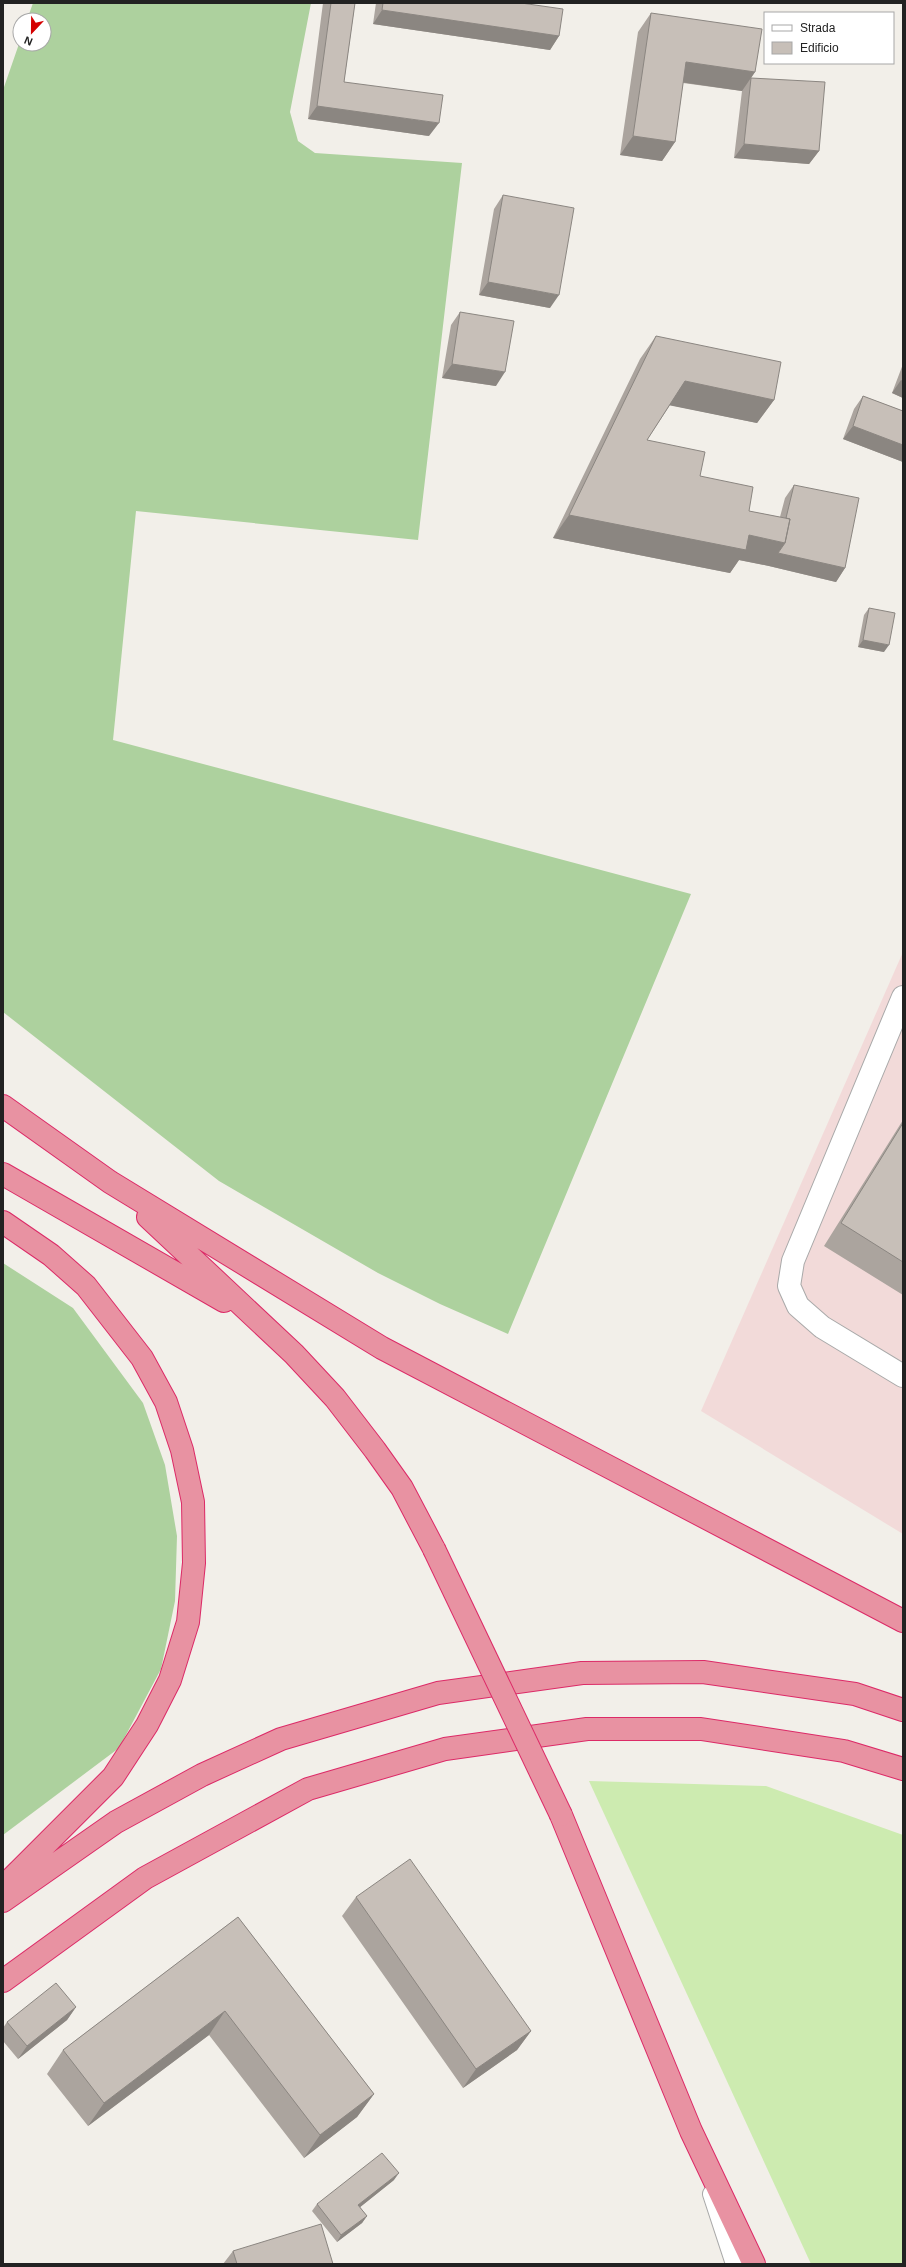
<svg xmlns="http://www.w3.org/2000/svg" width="906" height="2267" font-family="Arial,sans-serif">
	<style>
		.commercial { fill: #f2dad9 }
		.grass { fill: #cdebb0 }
		.forest { fill: #add19e }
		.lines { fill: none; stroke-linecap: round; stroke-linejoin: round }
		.lane-casing { stroke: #a9a9a9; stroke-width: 20 }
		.street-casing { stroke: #a9a9a9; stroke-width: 24 }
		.highway-casing { stroke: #dc2a67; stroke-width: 24 }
		.lane { stroke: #fff; stroke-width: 18 }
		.street { stroke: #fff; stroke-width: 22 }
		.highway { stroke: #e892a2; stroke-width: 22 }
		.highway-bridge-casing { stroke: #dc2a67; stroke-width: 24; stroke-linecap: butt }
		.highway-bridge { stroke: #e892a2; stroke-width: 22 }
		.wall { fill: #aba49e }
		.shaded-wall { fill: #8b8681 }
		.building { fill: #c7bfb8; stroke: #8b8681 }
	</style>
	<rect width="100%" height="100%" fill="#f2efe9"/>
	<path class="commercial" d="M903 952V1534L701 1411Z"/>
	<path class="grass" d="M589 1781 766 1786 903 1835V2264H811Z"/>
	<path class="forest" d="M33 3H311L290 112 298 141 315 153 462 163 418 540 136 511 113 740 691 894 508 1334 440 1304 378 1273 219 1181 3 1012V90L20 41V44H44V20H27Z
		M3 1263 73 1308 143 1403 165 1465 177 1536 175 1601 161 1669 119 1748 3 1835Z"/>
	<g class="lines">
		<g class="lane-casing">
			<path id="lane" d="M712 2194 735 2264"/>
		</g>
		<g class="street-casing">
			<path id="street" d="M903 997 793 1261 789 1286 798 1306 822 1327 903 1376"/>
		</g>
		<g class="highway-casing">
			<path id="highway" d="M3 1106 110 1182 382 1348 903 1621
				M3 1174 224 1301
				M148 1217 294 1354 335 1398 375 1450 402 1488 434 1549
				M3 1222 51 1255 86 1286 142 1358 166 1402 182 1450 193 1502 194 1563 188 1622 170 1680 147 1725 113 1777 3 1887
				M561 1815 691 2131 754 2264
				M3 1901 116 1822 202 1775 281 1739 438 1693 582 1673 703 1672 855 1694 903 1710
				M3 1981 145 1878 308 1789 445 1749 587 1729H701L844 1751 903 1769"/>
		</g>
		<use href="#lane" class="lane"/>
		<use href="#street" class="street"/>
		<use href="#highway" class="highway"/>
		<g class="highway-bridge-casing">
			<path id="highway-bridge" d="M434 1549 561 1815"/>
		</g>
		<use href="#highway-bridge" class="highway-bridge"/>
	</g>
	<path class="wall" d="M323 3H355L344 82 429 136 308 119Z
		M376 3H521L559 36 550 50 373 24Z
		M651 13 755 72 751 78 819 151 809 164 734 158 742 91 683 83 675 142 662 161 620 155 638 32Z
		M503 195 550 308 479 295 494 209Z
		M460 312 496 386 442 378 451 325Z
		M656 336 774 400 757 423 670 405 647 440 700 476 749 511 780 517 785 498 794 485 845 568 836 582 769 566 739 560 730 573 553 538 640 359Z
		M903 364V398L892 393Z
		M863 396 903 411V462L843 439 854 409Z
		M869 608 884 652 858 647 864 615Z
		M903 1120V1295L824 1246Z
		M356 1897 531 2031 517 2050 463 2088 342 1916Z
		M238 1917 374 2094 357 2117 304 2158 209 2035 88 2126 47 2074 63 2050Z
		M76 2007 67 2020 18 2059 3 2041V2028L7 2022Z
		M394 2180 360 2207 367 2216 362 2223 337 2242 312 2211 317 2204Z
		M233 2251 333 2264H223Z"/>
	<path class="shaded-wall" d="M382 10 559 36 550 50 373 24Z
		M686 62 755 72 742 91 673 81Z
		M317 106 439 123 429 136 308 119Z
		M633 136 675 142 662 161 620 155Z
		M744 144 819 151 809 164 734 158Z
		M488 282 559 295 550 308 479 295Z
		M452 364 505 372 496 386 442 378Z
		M901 380 903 381V398L892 393Z
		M685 381 774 400 757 423 668 405Z
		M853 426 903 445V462L843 439Z
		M569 515 749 535 785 543 769 566 739 560 730 573 553 538Z
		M778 553 845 568 836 582 769 566Z
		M863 640 889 645 884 652 858 647Z
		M76 2007 67 2020 18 2059 27 2046Z
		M225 2011 209 2035 88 2126 104 2103Z
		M531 2031 517 2050 463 2088 476 2069Z
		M374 2094 357 2117 304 2158 320 2135Z
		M399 2173 394 2180 354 2212 358 2205Z
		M367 2216 362 2223 337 2242 341 2235Z"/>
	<path class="building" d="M331 3H355L344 82 443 95 439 123 317 106Z
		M383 3H521L563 9 559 36 382 10Z
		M651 13 762 29 755 72 686 62 675 142 633 136Z
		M751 78 825 82 819 151 744 144Z
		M503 195 574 208 559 295 488 282Z
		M460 312 514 321 505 372 452 364Z
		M656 336 781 362 774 400 685 381 647 440 705 452 700 476 753 487 749 511 790 519 785 543 749 535 746 550 569 515Z
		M863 396 903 411V445L853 426Z
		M794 485 859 498 845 568 778 553 785 543 790 519 786 518Z
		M869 608 895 613 889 645 863 640Z
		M903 1123V1262L841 1223Z
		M410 1859 531 2031 476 2069 356 1897Z
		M238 1917 374 2094 320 2135 225 2011 104 2103 63 2050Z
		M56 1983 76 2007 27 2046 7 2022Z
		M382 2153 399 2173 358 2205 367 2216 341 2235 317 2204Z
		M321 2224 333 2264H237L233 2251Z"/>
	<rect width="906" height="2267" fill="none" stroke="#222222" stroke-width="8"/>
	<rect x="764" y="12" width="130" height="52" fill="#ffffff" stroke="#a7a7a7"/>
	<rect x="772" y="25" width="20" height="6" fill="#ffffff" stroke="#a7a7a7"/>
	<text x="800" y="32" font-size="12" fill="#222222">Strada</text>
	<rect x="772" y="42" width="20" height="12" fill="#c7bfb8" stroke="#a7a7a7"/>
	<text x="800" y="52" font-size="12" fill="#222222">Edificio</text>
	<g transform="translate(32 32) rotate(202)"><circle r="19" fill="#ffffff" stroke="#a7a7a7"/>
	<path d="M0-3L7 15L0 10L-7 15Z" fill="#d40000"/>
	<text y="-6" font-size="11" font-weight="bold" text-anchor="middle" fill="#222222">N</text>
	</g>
</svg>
